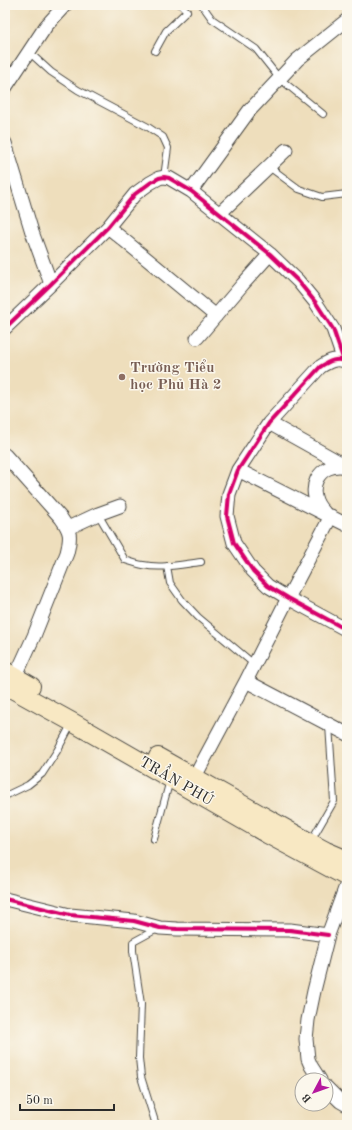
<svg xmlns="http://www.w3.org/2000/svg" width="352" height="1130" font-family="'Old Standard TT',serif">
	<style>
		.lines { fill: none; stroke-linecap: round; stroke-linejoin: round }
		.lane-casing { stroke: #484641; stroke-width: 8 }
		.street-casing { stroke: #484641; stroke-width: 15 }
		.secondary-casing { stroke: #484641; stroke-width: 20 }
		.lane { stroke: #fff; stroke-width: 6 }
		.street { stroke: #fff; stroke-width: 13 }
		.secondary { stroke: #f8e8c3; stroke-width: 18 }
		.cycleway-casing { stroke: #fbf7ec; stroke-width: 6 }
		.cycleway { stroke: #d6006c; stroke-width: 4 }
		.education-dot { fill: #8d6e63; stroke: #fbf7ec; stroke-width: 1.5 }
		.labels { text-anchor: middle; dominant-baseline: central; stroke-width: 3; stroke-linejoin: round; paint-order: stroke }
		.education-label { font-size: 15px; font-weight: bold; fill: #785e54; stroke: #fbf7ec; text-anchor: start }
		.street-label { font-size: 15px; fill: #2b2b2b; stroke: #fbf7ec }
	</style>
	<rect width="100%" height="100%" fill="#fbf7ec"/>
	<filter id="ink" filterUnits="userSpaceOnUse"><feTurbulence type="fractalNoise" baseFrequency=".025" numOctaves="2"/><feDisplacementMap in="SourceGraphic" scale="8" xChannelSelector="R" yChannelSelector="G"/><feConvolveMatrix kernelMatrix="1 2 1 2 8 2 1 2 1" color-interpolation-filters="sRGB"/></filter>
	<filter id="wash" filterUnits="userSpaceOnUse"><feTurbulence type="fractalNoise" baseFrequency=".012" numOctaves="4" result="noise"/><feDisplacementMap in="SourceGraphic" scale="16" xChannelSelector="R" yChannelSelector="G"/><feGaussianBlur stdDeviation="0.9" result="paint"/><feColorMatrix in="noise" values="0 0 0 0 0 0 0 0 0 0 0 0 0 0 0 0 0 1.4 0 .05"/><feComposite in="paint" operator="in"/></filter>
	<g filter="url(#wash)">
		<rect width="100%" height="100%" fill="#eedebc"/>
	</g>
	<g filter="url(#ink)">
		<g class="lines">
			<g class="lane-casing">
				<path id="lane" d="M202 5 212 19 256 49 279 78 323 114
					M155 51 166 31 187 11 181 5
					M29 52 51 72 78 90 148 127 163 137 168 148 164 177
					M268 166 299 189 322 197 347 194
					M98 514 125 560C131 562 137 564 143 565 162 569 183 564 201 562
					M167 566 170 583 182 600 198 617 255 665
					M5 796 28 785 42 774 57 751 72 723
					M154 839 170 780
					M311 841 334 801 329 725
					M156 1125 141 1077 139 1058 141 1004 133 951V942L157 929"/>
			</g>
			<g class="street-casing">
				<path id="street" d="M5 88 46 26 65 5
					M5 143 32 232 51 284
					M191 191 249 111 297 60 347 20
					M220 213 286 150
					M108 227 216 316
					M5 328 51 284 108 227 135 194 150 183 159 178 164 177 169 178 191 191 270 254 298 281 316 303 333 329 344 361
					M197 338 243 284 270 254
					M347 362C337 357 329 361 320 367L269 423 238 470 229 494 227 516 234 543 253 571 268 586 288 598 347 630
					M269 423 346 466
					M5 455 61 518C71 532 71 536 67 553L34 636 12 684
					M238 470 347 525
					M324 512C303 492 318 460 347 467
					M68 528 98 514 120 506
					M246 681 347 734
					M191 784 246 681 288 598 331 516
					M5 899 70 915 134 921 160 928 177 929 290 930 328 935
					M320 1080 311 1066 308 1059 306 1039 308 1020 314 991 328 935 347 883
					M326 1087 340 1101 347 1105"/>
			</g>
			<g class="secondary-casing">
				<path id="secondary" d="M5 671 31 686
					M5 685 72 722 267 834 347 877
					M158 757 311 843 326 851 347 860"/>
			</g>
			<use href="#lane" class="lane"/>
			<use href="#street" class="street"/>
			<use href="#secondary" class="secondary"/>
			<g class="cycleway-casing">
				<path id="cycleway" d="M5 328 51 284 108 227 135 194 150 183 159 178 164 177 169 178 191 191 270 254 298 281 316 303 333 329 344 361
					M347 362C337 357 329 361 320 367L269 423 238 470 229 494 227 516 234 543 253 571 268 586 288 598 347 630
					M5 899 70 915 134 921 160 928 177 929 290 930 328 935"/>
			</g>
			<use href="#cycleway" class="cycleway"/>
		</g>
	</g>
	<circle class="education-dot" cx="122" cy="377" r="4"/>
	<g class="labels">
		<g class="education-label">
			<text x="130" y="368">Trường Tiểu<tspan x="130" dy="17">học Phủ Hà 2</tspan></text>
		</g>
		<g class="street-label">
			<text transform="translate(176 782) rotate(30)">TRẦN PHÚ</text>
		</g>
	</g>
	<rect width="352" height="1130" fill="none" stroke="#fbf7ec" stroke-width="20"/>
	<g transform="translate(314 1092) rotate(229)"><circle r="19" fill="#fbf7ec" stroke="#a8a59f"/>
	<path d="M0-3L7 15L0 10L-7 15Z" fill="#b5179e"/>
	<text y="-6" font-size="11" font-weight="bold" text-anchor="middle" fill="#2b2b2b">B</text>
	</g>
	<path d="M20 1104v6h94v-6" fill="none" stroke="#2b2b2b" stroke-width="2"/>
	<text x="26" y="1104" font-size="12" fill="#2b2b2b" stroke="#fbf7ec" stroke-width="3" paint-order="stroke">50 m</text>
</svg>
